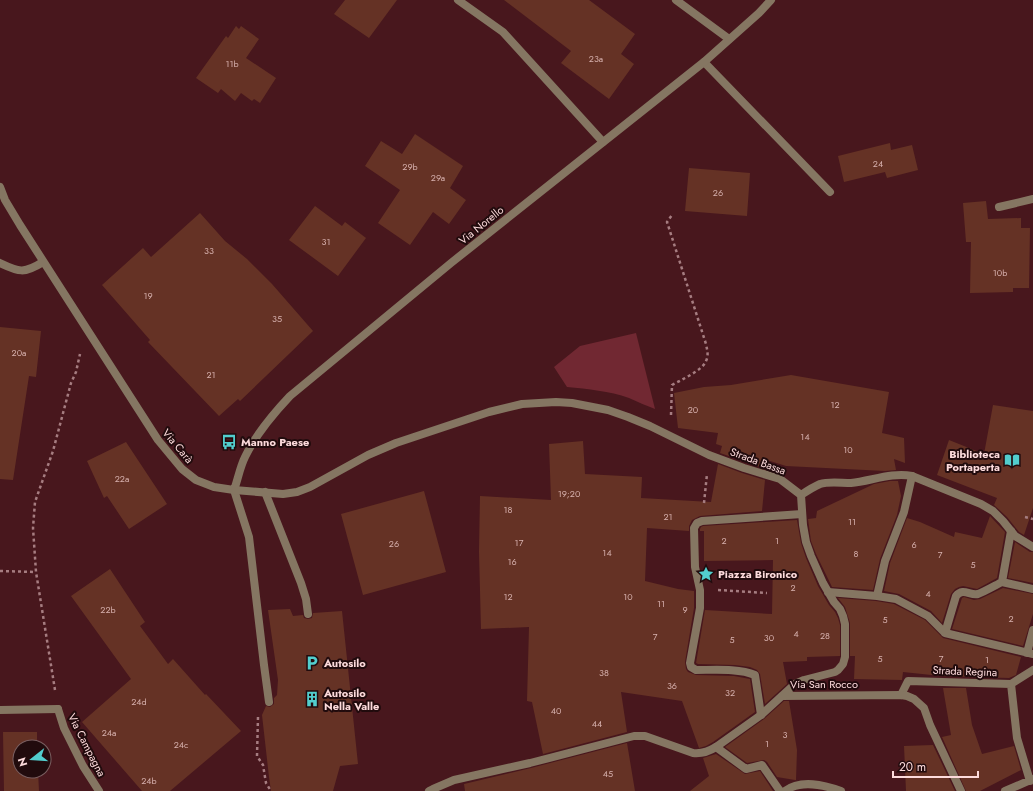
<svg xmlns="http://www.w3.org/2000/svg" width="1033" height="791" font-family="Jost,sans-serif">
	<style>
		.green { fill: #712832 }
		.building { fill: #653225 }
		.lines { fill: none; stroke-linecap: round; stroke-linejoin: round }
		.path { stroke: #a67d81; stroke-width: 2.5; stroke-dasharray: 3 3; stroke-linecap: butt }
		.lane { stroke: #857662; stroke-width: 8 }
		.street { stroke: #857662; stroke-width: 8 }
		.labels { text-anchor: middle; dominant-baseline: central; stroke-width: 4; stroke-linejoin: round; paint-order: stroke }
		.number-label { font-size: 9px; fill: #d7b1ae }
		.street-label { font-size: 11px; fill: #fddbdc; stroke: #210b0d }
		.poi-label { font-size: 11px; font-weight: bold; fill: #fddbdc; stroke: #210b0d; text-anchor: start }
	</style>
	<rect width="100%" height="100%" fill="#48171d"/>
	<path class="green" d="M636 333 655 409C647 406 638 402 629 398 609 391 588 389 567 387L554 367 580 346Z"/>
	<path class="building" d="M345 0H397L369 38 334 14Z
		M504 0H589L635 34 621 54 634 64 609 99 561 63 571 51Z
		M236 26 239 29 241 26 259 39 246 58 276 78 260 103 254 99 252 101 241 93 235 101 221 89 218 93 196 78 226 36 228 38Z
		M415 134 463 166 450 188 466 200 449 224 433 212 410 245 378 223 400 190 365 166 381 141 402 154Z
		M890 143 891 150 912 145 918 170 887 178 885 172 844 182 838 156Z
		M689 168 750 173 747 216 685 211Z
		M986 201 988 219 1021 218V228H1030L1029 288H1013V292L970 293 971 242H966L963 203Z
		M315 206 342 226 345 222 366 238 338 276 289 240Z
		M200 213 225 241 247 259 272 284 313 331 240 401 238 399 219 416 148 342 150 340 102 285 143 248 151 257Z
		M0 327 41 331 36 377 29 376 13 480 0 479Z
		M791 375 889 392 882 433 904 438 905 463 894 459 896 470 885 471 786 466 767 460 766 469 720 453 722 446 716 444 718 433 678 428 674 393 704 387 731 385Z
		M993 405 1033 411V508L1024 535 1019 532 1007 517 994 505 997 498 937 475 949 440 984 454Z
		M583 441 585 474 642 477 641 498 711 502 718 464 742 473 765 480 762 511 700 516 692 520 689 526V531L647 528 645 581 678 589 694 591V608L685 662 686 669 688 672 696 675 734 676 750 679 755 712 713 742 706 746 699 748 682 701 621 692 627 732 543 754 532 702 527 701 529 627 481 629 479 552 480 496 551 500 549 444Z
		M126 442 167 504 129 529 107 496 104 498 87 461Z
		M890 481H898L901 496 897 515 880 559 873 590 832 587 816 554 811 541 808 519 816 518 817 511 874 484Z
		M424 491 446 572 363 595 341 514Z
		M990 516 1005 532 997 578 977 589 963 586 959 587 955 589 951 594 942 623 931 611 899 594 884 591 890 563 907 518 920 522 954 537 955 532 982 538Z
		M797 520 801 543 806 558 818 586 829 605 835 612 838 618 840 625V656L807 657V661L783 662 787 684 765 704 760 674 757 670 750 667 735 665 698 664 696 663 705 610 772 614 773 560 704 561V531H700V529L701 527 703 526Z
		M1015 542 1030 552H1033V583L1008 578Z
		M110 569 145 622 140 626 168 664 173 659 205 695 206 694 241 731 170 791H142L82 722 131 679 71 596Z
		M1003 588 1033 594V614L1023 646 952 629 962 598 964 597 974 600 980 599Z
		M838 598 876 601 894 604 925 620 943 638 1021 657 1016 675 1009 678 941 676 903 672 902 680 854 679 855 656H850V623L845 607Z
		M290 609 293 616 303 615 304 618 308 619 312 618 313 613 342 611 358 764 340 766 333 791H271L269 777 262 715 266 706 270 707 274 704V698L277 695 278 680 268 610Z
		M943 688H966L972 725 982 754 1014 746 1021 770 980 791H966L942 737 951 735Z
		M784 701H789L797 750 796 780H795L777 777 767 762 764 760 747 763 725 747 764 719Z
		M3 732H37V747H20V771H38L39 791H4Z
		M627 743 635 791H465L464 784 531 768Z
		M933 745 955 791H906L904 746Z
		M716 754 745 774 760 771 773 791H690L709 776 703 758Z"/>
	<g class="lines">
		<path class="path" d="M671 415 672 385C681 380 703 370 706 361 709 355 707 350 706 344L667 222 672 215
			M704 503 707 474
			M1025 517 1033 519
			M0 571 36 572
			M718 590 767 593
			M55 690 36 572 33 528 35 502 53 451 71 383 76 372 80 354
			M258 717 257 756 263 765 266 783 271 791"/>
		<path class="lane" d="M458 0 503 32 603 142
			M676 0 729 39
			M704 62 830 192
			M999 207 1033 199
			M234 490 249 537 264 665 269 702
			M265 492 301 583 306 599 308 614
			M1002 582 1033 589
			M828 592 877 596 896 599 928 616 945 633 1033 654
			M877 596 885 561 904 512 912 476
			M945 633 956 596C963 587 970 596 978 594 984 592 996 585 1002 582L1011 531
			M1027 653 1033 630
			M1011 684 1017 738 1030 781
			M901 695 908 681 1011 684 1033 670
			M58 709 64 728 83 766 99 791
			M761 715 755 675C739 668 714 670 696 670L691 667 690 663 700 608V590L695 567 694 528 697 523 702 521 802 514
			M716 747 746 769 762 765 780 791
			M785 791C801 779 824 785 841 791
			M1005 791 1033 779"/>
		<path class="street" d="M0 187 5 200 20 225 158 440 182 469 196 480 214 487 234 490 283 494 297 492 310 487 368 455 396 443 489 412 522 404 556 402 572 403 608 410 628 417 650 426 709 455 744 468 780 479 801 495C807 491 813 487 820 484 829 481 841 483 851 483 871 481 892 472 912 476L981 504 993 511 1003 521 1015 536 1033 547
			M0 263C19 272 24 274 43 262
			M234 490C238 479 240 467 245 457 256 434 273 414 290 396L451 263 704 62 759 13 771 0
			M782 696 901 695 907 696 914 699 924 708 930 725 961 791
			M0 710 58 709
			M429 791 433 789 454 780 530 763 634 736H645L693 753C702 754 708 752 716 747L761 715 795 684 804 680 835 672 838 670 843 664 845 657V624L843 616 840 609 834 602 823 583 811 556 806 542 803 525 801 495"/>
	</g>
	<defs>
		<g id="bus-bare" transform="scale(1.2)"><path d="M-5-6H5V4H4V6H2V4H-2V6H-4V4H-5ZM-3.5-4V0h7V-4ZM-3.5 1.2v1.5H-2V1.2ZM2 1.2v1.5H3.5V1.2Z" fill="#52cdcd" stroke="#210b0d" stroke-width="2.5" paint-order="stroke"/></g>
		<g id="library-bare" transform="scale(1.2)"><path d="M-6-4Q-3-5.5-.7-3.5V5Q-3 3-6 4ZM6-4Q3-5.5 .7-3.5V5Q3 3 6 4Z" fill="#52cdcd" stroke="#210b0d" stroke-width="2.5" paint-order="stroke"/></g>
		<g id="sight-bare" transform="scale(1.2)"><path d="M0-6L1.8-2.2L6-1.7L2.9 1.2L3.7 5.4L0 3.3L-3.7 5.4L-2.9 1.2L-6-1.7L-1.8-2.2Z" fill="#52cdcd" stroke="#210b0d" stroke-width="2.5" paint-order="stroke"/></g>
		<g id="parking-bare" transform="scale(1.2)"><path d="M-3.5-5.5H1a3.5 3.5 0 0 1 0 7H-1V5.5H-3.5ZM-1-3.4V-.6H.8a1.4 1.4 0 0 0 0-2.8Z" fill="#52cdcd" stroke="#210b0d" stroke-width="2.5" paint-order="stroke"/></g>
		<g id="building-bare" transform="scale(1.2)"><path d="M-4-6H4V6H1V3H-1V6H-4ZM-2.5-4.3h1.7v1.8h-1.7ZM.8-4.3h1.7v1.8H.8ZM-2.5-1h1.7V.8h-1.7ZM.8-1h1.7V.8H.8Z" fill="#52cdcd" stroke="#210b0d" stroke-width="2.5" paint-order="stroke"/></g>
	</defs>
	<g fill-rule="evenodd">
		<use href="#bus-bare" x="229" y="442"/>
		<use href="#library-bare" x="1012" y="460"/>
		<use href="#sight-bare" x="706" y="574"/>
		<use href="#parking-bare" x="312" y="663"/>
		<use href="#building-bare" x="312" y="699"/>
	</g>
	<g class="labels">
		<g class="number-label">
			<text x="596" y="58">23a</text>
			<text x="232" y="63">11b</text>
			<text x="878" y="163">24</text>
			<text x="410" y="166">29b</text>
			<text x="438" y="177">29a</text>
			<text x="718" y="192">26</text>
			<text x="326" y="241">31</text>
			<text x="209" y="250">33</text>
			<text x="1000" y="272">10b</text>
			<text x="148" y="295">19</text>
			<text x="277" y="318">35</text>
			<text x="19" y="352">20a</text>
			<text x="211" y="374">21</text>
			<text x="835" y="404">12</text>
			<text x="693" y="409">20</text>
			<text x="805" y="436">14</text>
			<text x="848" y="449">10</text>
			<text x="122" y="478">22a</text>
			<text x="569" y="493">19;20</text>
			<text x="508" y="509">18</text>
			<text x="668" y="516">21</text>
			<text x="852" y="521">11</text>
			<text x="724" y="540">2</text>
			<text x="777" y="540">1</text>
			<text x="519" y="542">17</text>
			<text x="394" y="543">26</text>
			<text x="914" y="544">6</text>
			<text x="607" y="552">14</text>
			<text x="856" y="553">8</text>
			<text x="940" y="554">7</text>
			<text x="512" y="561">16</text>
			<text x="973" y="564">5</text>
			<text x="793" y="587">2</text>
			<text x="928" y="593">4</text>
			<text x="508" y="596">12</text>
			<text x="628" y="596">10</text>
			<text x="661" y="603">11</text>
			<text x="108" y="609">22b</text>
			<text x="685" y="609">9</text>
			<text x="1011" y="618">2</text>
			<text x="885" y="619">5</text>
			<text x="796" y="633">4</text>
			<text x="825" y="635">28</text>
			<text x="655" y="636">7</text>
			<text x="769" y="637">30</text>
			<text x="732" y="639">5</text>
			<text x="880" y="658">5</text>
			<text x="941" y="658">7</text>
			<text x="987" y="659">1</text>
			<text x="604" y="672">38</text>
			<text x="672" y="685">36</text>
			<text x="730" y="692">32</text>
			<text x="139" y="701">24d</text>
			<text x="556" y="710">40</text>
			<text x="597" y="723">44</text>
			<text x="109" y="732">24a</text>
			<text x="785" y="734">3</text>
			<text x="767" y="743">1</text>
			<text x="181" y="744">24c</text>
			<text x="608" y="773">45</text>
			<text x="149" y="780">24b</text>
		</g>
		<g class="street-label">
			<text transform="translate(481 225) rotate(-39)">Via Norello</text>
			<text transform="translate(178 446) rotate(50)">Via Carà</text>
			<text transform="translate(758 461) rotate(20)">Strada Bassa</text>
			<text transform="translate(965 671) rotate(2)">Strada Regina</text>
			<text x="824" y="684">Via San Rocco</text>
			<text transform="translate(87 745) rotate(63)">Via Campagna</text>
		</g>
		<g class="poi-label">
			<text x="241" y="442">Manno Paese</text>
			<text x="1000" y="454" text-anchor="end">Biblioteca<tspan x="1000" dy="13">Portaperta</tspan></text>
			<text x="718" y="574">Piazza Bironico</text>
			<text x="324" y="663">Autosilo</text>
			<text x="324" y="693">Autosilo<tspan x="324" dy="13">Nella Valle</tspan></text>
		</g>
	</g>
	<g transform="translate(32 759) rotate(253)"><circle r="19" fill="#210b0d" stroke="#795e60"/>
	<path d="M0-3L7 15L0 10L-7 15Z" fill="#52cdcd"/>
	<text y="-6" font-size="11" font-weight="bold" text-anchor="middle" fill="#fddbdc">N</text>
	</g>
	<path d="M893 771v6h85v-6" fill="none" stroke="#fddbdc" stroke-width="2"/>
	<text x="899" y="771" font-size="12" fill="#fddbdc" stroke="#210b0d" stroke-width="3" paint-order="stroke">20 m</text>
</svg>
